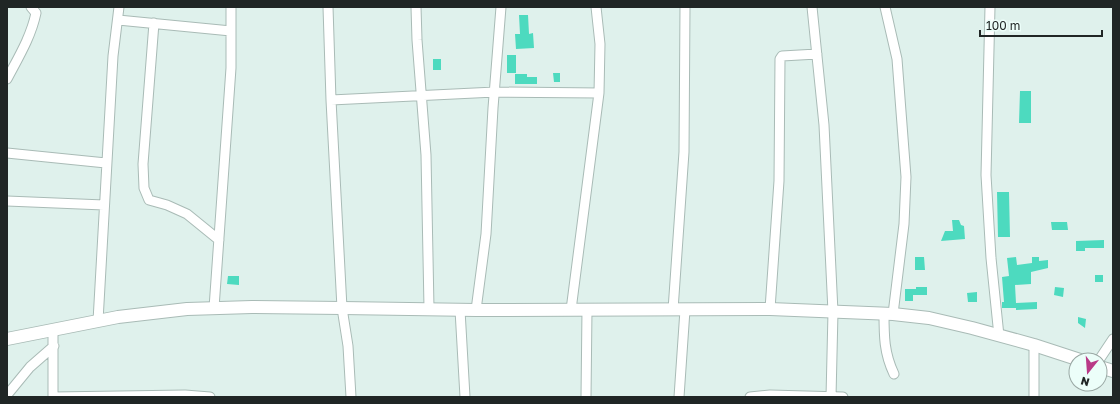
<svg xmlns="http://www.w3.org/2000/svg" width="1120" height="404" font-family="'Golos Text',sans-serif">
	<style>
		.building { fill: #4ddabf }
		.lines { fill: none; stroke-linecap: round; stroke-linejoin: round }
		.minor-casing { stroke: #a9bbb6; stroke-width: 11 }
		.major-casing { stroke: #a9bbb6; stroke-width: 14 }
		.minor { stroke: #fff; stroke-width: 9 }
		.major { stroke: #fff; stroke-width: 12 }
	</style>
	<rect width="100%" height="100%" fill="#dff1ec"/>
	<path class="building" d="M519 15H528L529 34 533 33 534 48 516 49 515 34H520Z
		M507 55H516V73H507Z
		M433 59H441V70H433Z
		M553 73H560V82H554Z
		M515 74H527V77H537V84H515Z
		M1020 91H1031V123H1019Z
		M997 192H1009L1010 237H998Z
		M952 220H959L961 225 964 226 965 239 941 241 945 231H953Z
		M1051 222H1067L1068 230H1052Z
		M1104 240V248H1085V251H1076V241Z
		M915 257H924L925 270H915Z
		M1016 257 1017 265 1032 263V257H1039V261L1048 260V268L1031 272V284L1015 285 1016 303 1037 302V309L1016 310V308H1002V302H1004L1002 277 1009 276 1007 258Z
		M1095 275H1103V282H1095Z
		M228 276H239V285L227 284Z
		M916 287H927V295H913V301H905V289H916Z
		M1055 287 1064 288 1063 297 1054 295Z
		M977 292V302H968L967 293Z
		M1078 317 1086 319 1085 328 1078 323Z"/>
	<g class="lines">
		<g class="minor-casing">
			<path id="minor" d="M328 7 331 100 342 308 348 346 351 397
				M416 7 417 40 426 155 429 308
				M812 7 824 125 833 312 831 397
				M885 7 897 59 906 177 904 224 893 314
				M990 7 986 175 991 258 999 336
				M118 20 231 31
				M154 23 143 164 144 188 149 200 167 205 187 214 219 240
				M7 79C18 58 31 37 36 13L31 7
				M331 100 495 92 599 93
				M7 153 106 163
				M7 201 104 205
				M214 308 231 68V7
				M770 309 779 181 780 59 782 56 817 54
				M460 310 465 397
				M476 310 486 234 493 108 501 7
				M571 310 599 93 600 44 596 7
				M673 310 684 152 685 7
				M884 313C884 336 884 353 894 374
				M98 321 113 56 119 7
				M1099 360 1113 339
				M7 395 30 367 54 346
				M53 397 185 395 210 397
				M53 397V330
				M586 397 587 310
				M679 397 685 310
				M750 397 770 395 843 397
				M1034 397V345"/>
		</g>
		<g class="major-casing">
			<path id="major" d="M7 339 118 317 187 309 252 307 342 308 476 310 770 309 893 314 929 318 972 328 1034 345 1080 360
				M1100 367 1113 371"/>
		</g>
		<use href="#minor" class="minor"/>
		<use href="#major" class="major"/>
	</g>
	<rect width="1120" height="404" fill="none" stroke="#202625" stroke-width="16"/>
	<g transform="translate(1088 372) rotate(197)"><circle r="19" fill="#ecfef9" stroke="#9aa8a4"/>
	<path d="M0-3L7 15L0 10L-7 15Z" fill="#b93a87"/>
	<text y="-6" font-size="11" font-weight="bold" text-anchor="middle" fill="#202625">N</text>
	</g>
	<path d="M980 30v6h122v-6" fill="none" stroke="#202625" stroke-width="2"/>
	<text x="986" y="30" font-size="12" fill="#202625" stroke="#ecfef9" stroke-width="3" paint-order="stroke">100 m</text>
</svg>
